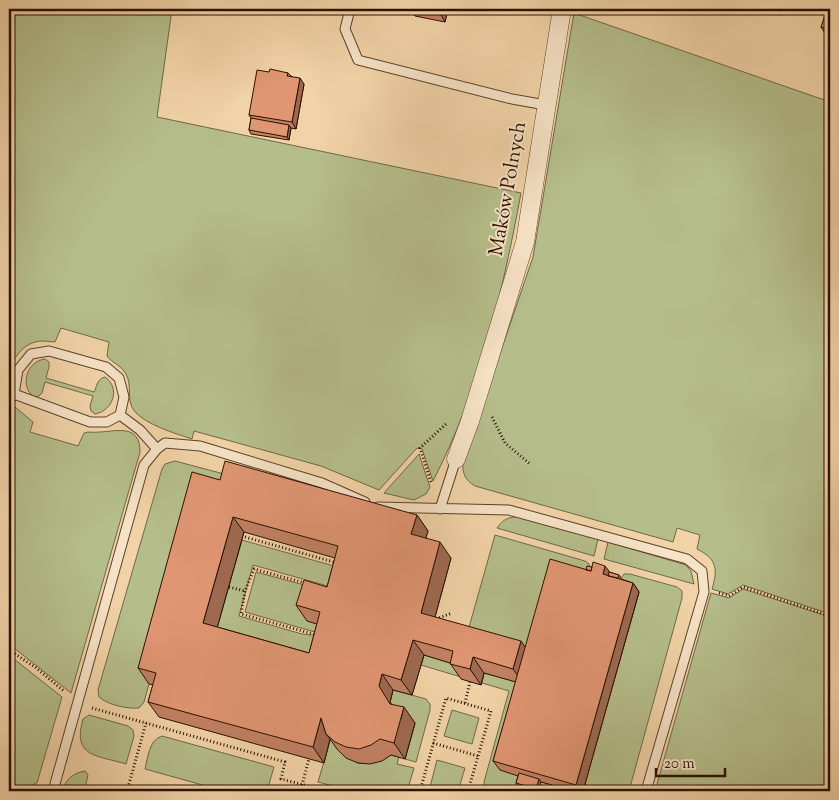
<svg xmlns="http://www.w3.org/2000/svg" width="839" height="800" font-family="'Sorts Mill Goudy',serif">
	<style>
		.green { fill: #b5be8b; stroke: #706746 }
		.lines { fill: none; stroke-linecap: round; stroke-linejoin: round }
		.service-casing { stroke: #5c412a; stroke-width: 11 }
		.minor-casing { stroke: #5c412a; stroke-width: 19 }
		.path { stroke: #2b1000; stroke-width: 3; stroke-dasharray: 1 2.5; stroke-linecap: butt }
		.service { stroke: #f6e2c6; stroke-width: 9 }
		.minor { stroke: #f6e2c6; stroke-width: 18 }
		.wall { fill: #c28163; stroke: #2b1000; fill-rule: evenodd }
		.shaded-wall { fill: #9e6950; stroke: #2b1000 }
		.building { fill: #e19673; stroke: #2b1000; fill-rule: evenodd }
		.labels { text-anchor: middle; dominant-baseline: central; stroke-width: 4; stroke-linejoin: round; paint-order: stroke }
		.street-label { font-size: 20px; fill: #2b1000; stroke: #f6e2c6 }
	</style>
	<rect width="100%" height="100%" fill="#f1d3a7"/>
	<filter id="stains"><feTurbulence type="fractalNoise" baseFrequency=".004" numOctaves="4"/><feColorMatrix values="0 0 0 0 .2 0 0 0 0 .09 0 0 0 0 .02 0 0 0 .5 -.17"/></filter>
	<radialGradient id="worn" r=".72"><stop offset=".6" stop-color="#630" stop-opacity="0"/><stop offset="1" stop-color="#630" stop-opacity=".3"/></radialGradient>
	<path class="green" d="M9 9H172L157 117 521 193C503 291 479 392 433 481L422 449 417 448 379 490 321 466 194 431 192 439C177 434 139 423 132 407 127 397 132 385 126 374 121 365 112 363 107 356L109 342 61 328 55 342C51 342 47 341 43 341 25 341 14 356 9 372Z
		M574 13 830 102V614L743 585 728 594 712 589C718 569 717 559 697 549L700 535 677 528 673 542 475 486C465 480 462 473 463 462L533 257Z
		M45 359 49 362V367L46 378 94 392C97 386 97 379 105 377 121 388 113 411 95 414L91 411 90 406 93 396 45 382 42 393 39 396 34 397C19 386 27 361 45 359Z
		M15 407 33 422 30 432 78 446 84 433C89 431 94 433 100 432 118 431 140 424 140 452L71 693 9 644V410Z
		M419 454 430 487 426 494 414 500 384 493Z
		M175 461 224 474 226 478 203 488 144 702 139 708C127 709 108 705 99 697L98 690 162 469 165 464Z
		M514 517H521L598 539 594 556 497 528C502 521 506 518 514 517Z
		M495 535 585 561 589 564 590 569 532 657 466 638Z
		M242 540 341 568 335 588 253 565 239 616 302 634 321 636 315 659 216 632Z
		M608 542 686 565 691 571 694 584 604 559Z
		M256 572 315 588 308 621 324 626 322 634 245 612Z
		M624 574H630L677 587 682 591V598L629 791H583L639 592 619 586 621 578Z
		M743 589 830 617V791H655L711 593 729 598Z
		M9 655 62 697 37 783 21 790 9 787Z
		M424 655 464 667 461 677 421 665Z
		M484 673 524 684 521 776 516 791H489L485 789 484 782 509 691 482 683Z
		M393 690 426 699 430 704V710L416 762 405 759 415 723 401 719 390 702Z
		M452 710 479 718 472 744 444 736Z
		M89 715 128 726 133 730 134 736 126 764C96 755 72 757 83 719Z
		M332 734 357 763C371 764 380 762 391 755L399 757 397 764 414 768 407 791H352L318 782Z
		M162 736 274 767 267 791H224L145 769C148 757 149 740 162 736Z
		M437 760 465 768 458 791H446L430 787Z
		M85 771 88 775 85 788 97 791H62C66 779 73 773 85 771Z
		M541 782 574 791H538Z"/>
	<g class="lines">
		<g class="service-casing">
			<path id="service" d="M350 9 345 29 358 60 512 99 546 105
				M9 401 14 394 18 370 31 354 49 351 106 367 119 378 124 397 120 415 107 422H90L14 394
				M120 415 140 430 157 449
				M377 507 509 510 687 559 702 571 704 592 646 791
				M440 509 456 459
				M53 791 144 465 157 449 165 443 200 446 322 483 365 502"/>
		</g>
		<g class="minor-casing">
			<path id="minor" d="M456 459 470 421 525 242 562 9"/>
		</g>
		<path class="path" d="M492 417 505 443 530 464
			M431 482 420 448 446 424
			M245 537 337 563
			M305 583 254 569 245 591 241 614 317 635
			M229 587 245 591
			M719 593 729 596 743 587 830 616
			M436 619 452 613
			M9 650 35 667 64 691
			M465 703 470 682
			M92 708 285 762 281 779 327 791
			M433 743 478 756
			M302 785 309 759
			M127 791 146 723
			M420 791 446 698 491 711 468 791"/>
		<use href="#service" class="service"/>
		<use href="#minor" class="minor"/>
	</g>
	<path class="wall" d="M448 9 445 22 415 16 411 10Z
		M761 9H784L781 15Z
		M830 9V39H829L821 27Z
		M269 72 288 73 291 76 304 84 296 129 291 128 289 140 251 134 249 130 251 118 249 115Z
		M220 480 417 515 428 531 426 538 451 558 435 617 525 647 586 570 609 572 619 575 621 578V579L633 583 639 592 583 791H574L541 782 538 791H534L518 787 516 783 518 776 500 770 493 761 516 682 484 673 481 685 461 679 450 663 424 655 412 695 393 690 390 702 391 704 415 723 405 759 391 755 382 761 370 764 358 763 346 758 337 749 330 739 324 763 159 717 148 702 153 685 149 684 138 668ZM244 532 335 558 327 587 296 605 307 621 317 624 309 653 217 627Z"/>
	<path class="shaded-wall" d="M442 9H448L445 22 441 15Z
		M777 9H784L781 15Z
		M300 78 304 84 296 129 292 122Z
		M289 125 291 128 289 140 287 137Z
		M417 515 428 531 422 550 411 534Z
		M233 517 244 532 214 639 203 623Z
		M440 542 451 558 432 628 421 613Z
		M605 566 612 575 610 581 603 574Z
		M633 583 639 592 583 791H581L576 785Z
		M413 640 424 655 412 695 401 680Z
		M521 641 532 657 524 684 513 669Z
		M473 657 484 673 481 685 470 669Z
		M382 674 393 690 390 702 401 719 404 707 415 723 405 759 394 743 379 686Z
		M321 718 326 734 330 739 324 763 313 747Z
		M539 779 541 782 538 791H537L536 789Z"/>
	<path class="building" d="M411 9H442L441 15 411 10Z
		M827 9H830V30L821 27Z
		M270 69 288 73 287 76 300 78 292 122 249 115 257 70 269 72Z
		M251 118 289 125 287 137 249 130Z
		M225 461 417 515 411 534 440 542 421 613 521 641 513 669 473 657 470 669 450 664 453 651 413 640 401 680 382 674 379 686 390 704 404 707 394 743 380 739 371 745 359 749 346 747 335 742 326 734 321 718 313 747 148 702 156 673 138 668 192 472 220 480ZM233 517 338 546 327 587 304 580 296 605 320 612 309 653 203 623Z
		M550 559 591 571 593 562 605 566 603 574 633 583 576 785 493 761Z
		M587 566 592 567 591 571 586 570Z
		M609 572 619 575 618 578 608 576Z
		M519 773 539 779 536 789 516 783Z"/>
	<g class="labels">
		<g class="street-label">
			<text transform="translate(509 189) rotate(-80)">Maków Polnych</text>
		</g>
	</g>
	<rect width="839" height="800" fill="none" stroke="#f1d3a7" stroke-width="30"/>
	<rect x="10" y="10" width="819" height="780" fill="none" stroke="#2b1000" stroke-width="2.5"/>
	<rect x="15" y="15" width="809" height="770" fill="none" stroke="#2b1000"/>
	<path d="M656 768v8h69v-8" fill="none" stroke="#2b1000" stroke-width="2.5"/>
	<text x="664" y="768" font-size="15" fill="#2b1000" stroke="#f6e2c6" stroke-width="4" paint-order="stroke">20 m</text>
	<rect width="100%" height="100%" filter="url(#stains)"/>
	<rect width="100%" height="100%" fill="url(#worn)"/>
</svg>
